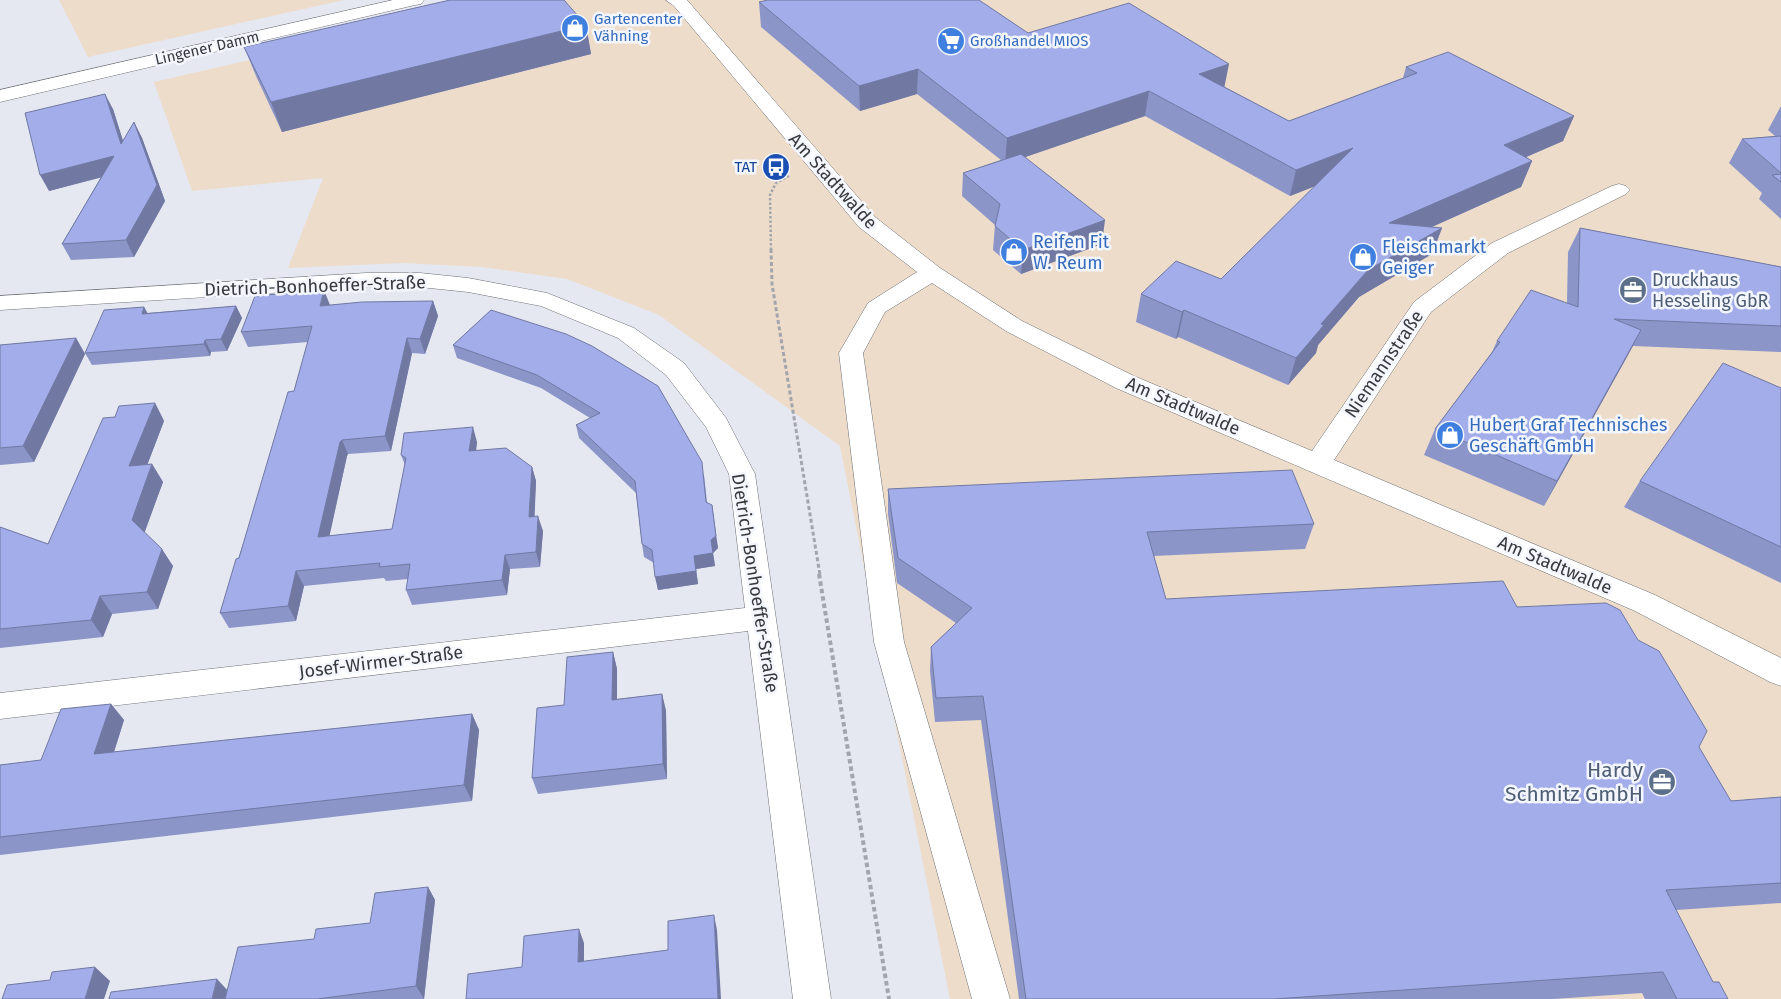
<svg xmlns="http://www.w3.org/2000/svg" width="1781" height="999" font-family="'Fira Sans',sans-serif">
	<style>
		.industrial { fill: #eddcca }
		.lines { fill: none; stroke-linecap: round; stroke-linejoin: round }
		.minor-casing { stroke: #6c6e75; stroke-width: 1 }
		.major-casing { stroke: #6c6e75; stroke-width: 1 }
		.path-far2 { stroke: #a3a5ac; stroke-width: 2.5; stroke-dasharray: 2.5 2; stroke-linecap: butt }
		.path-far1 { stroke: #a3a5ac; stroke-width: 3; stroke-dasharray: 4 2.5; stroke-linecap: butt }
		.path { stroke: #a3a5ac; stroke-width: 4; stroke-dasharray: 4.5 3; stroke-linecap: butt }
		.minor { fill: #fff; fill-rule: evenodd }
		.major { fill: #fff; fill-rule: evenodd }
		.wall { fill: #8b95c8 }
		.shaded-wall { fill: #7179a3 }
		.building { fill: #a2ade9; stroke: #7179a3 }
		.labels { text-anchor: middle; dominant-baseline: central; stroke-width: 5; stroke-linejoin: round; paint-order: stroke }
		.far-shop-label { font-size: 15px; fill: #366cbe; stroke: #f4f6fe; text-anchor: start }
		.far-street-label { font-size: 15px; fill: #38393c; stroke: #f4f6fe }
		.far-transit-label { font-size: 15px; fill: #164399; stroke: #f4f6fe; text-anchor: end }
		.street-label { font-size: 18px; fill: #38393c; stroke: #f4f6fe }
		.shop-label { font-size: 18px; fill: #366cbe; stroke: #f4f6fe; text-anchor: start }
		.service-label { font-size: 18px; fill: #4e5e75; stroke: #f4f6fe; text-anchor: start }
		.near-service-label { font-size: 21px; fill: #4e5e75; stroke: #f4f6fe; text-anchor: end }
	</style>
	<rect width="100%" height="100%" fill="#e6e8f1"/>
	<path class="industrial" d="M59 0H344L88 57Z
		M510 0H1781V999H950L840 446 659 315 567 279 481 267 403 263 288 268 323 178 192 191 154 82Z"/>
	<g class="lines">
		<g class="minor-casing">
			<path id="minor" d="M666 0H687L875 217 940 268 1022 321 1134 376 1312 451 1414 302 1492 243 1612 186 1619 184 1626 186 1630 190 1626 194 1508 253 1431 312 1334 460 1655 595 1781 658V686L1770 682 1635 611 1116 388 1006 331 932 283 885 312 863 353 904 642 1010 999H972L874 642 839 353 868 303 917 272 859 227 674 6Z
				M366 273H420L468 278 547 293 634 328 684 363 726 418 755 474 831 999H793L748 631 0 719V693L745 608 729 474 706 427 666 375 618 338 541 306 468 292 420 287H366L0 310V296Z"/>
		</g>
		<g class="major-casing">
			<path id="major" d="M393 0H424L421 4 415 5 0 102V90Z"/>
		</g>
		<path class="path-far2" d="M771 250 770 195 776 183 789 176"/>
		<path class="path-far1" d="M771 249 772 284 820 575"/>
		<path class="path" d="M819 574 889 999"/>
		<use href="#minor" class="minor"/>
		<use href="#major" class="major"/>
	</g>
	<path class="wall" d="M759 2 1028 33 1225 87 1289 121 1403 78 1406 67 1574 116 1563 141 1526 157 1532 161 1521 187 1432 227 1442 228 1432 254 1359 297 1318 345 1316 353 1288 385 1178 337 1176 339 1136 322 1141 294 1221 279 1315 186 1290 196 1145 116 1025 157 1102 244 1021 274 993 250 995 225 962 196 963 173 1001 160 917 94 860 111 761 27Z
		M586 25 591 54 282 132 256 76 244 47Z
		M1781 106V219L1759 199 1762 193 1729 163 1742 139 1775 136 1768 130Z
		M113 109 123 141 134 122 142 138 165 201 134 257 71 260 62 244 101 177 49 191Z
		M1580 228 1781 267V352L1633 346 1544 506 1424 455 1435 429 1492 352 1497 341 1567 303 1568 252Z
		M433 301 438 316 425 354 412 353 391 451 348 454 347 456 329 536 392 529 405 465 401 455 477 442 476 451 532 467 536 481 534 516 543 531 540 567 510 569 507 595 412 605 406 590 408 579 386 581 384 578 304 586 296 621 229 628 220 613 294 391 308 342 248 347 241 332 329 305Z
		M236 306 242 318 227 351 211 352 210 356 92 365 85 353 144 307 147 313Z
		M491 310 704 475 707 502 718 548 713 553 715 566 696 569 698 584 658 590 654 563 644 557 642 544 636 493 579 438 576 425 590 418 541 388 457 358 453 345Z
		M76 338 85 354 34 462 0 465V345Z
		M1781 388V583L1624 507 1640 481Z
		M155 403 164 421 147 465 152 464 163 482 144 532 173 566 158 609 112 614 103 637 0 648V527L48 544 115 417Z
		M888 489 1314 524 1305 549 1154 556 1166 599 1517 607 1699 747 1731 801 1781 797V903L1676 910 1713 982 1728 999H1645L1642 993 1553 999H1019L981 720 935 722 930 671 931 647 956 623 897 583 888 514Z
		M613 652 617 669V699L662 694 666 711 667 779 538 794 532 778 564 705Z
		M111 704 124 720 114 752 472 714 479 730 472 801 0 855V765L41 760Z
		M428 887 435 900 424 999H109L227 990 314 939 370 923Z"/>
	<path class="shaded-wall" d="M586 25 591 54 282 132 271 102Z
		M1229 64 1224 89 1199 74Z
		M918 69 917 94 860 111 859 86Z
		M1149 91 1145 116 1005 164 1007 138Z
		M105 94 113 109 129 160 121 144Z
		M1574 116 1563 141 1494 171 1504 145Z
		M134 122 142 138 165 201 134 257 126 240Z
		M1353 148 1346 174 1290 196 1296 170Z
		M114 156 122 172 49 191 40 175Z
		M1532 161 1521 187 1380 250 1389 223Z
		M1105 220 1102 244 1021 274 1023 250Z
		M1442 228 1432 254 1359 297 1318 345 1316 353 1288 385 1296 358 1321 324 1368 270Z
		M324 290 330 305 320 306Z
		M433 301 438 316 425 354 420 339Z
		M236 306 242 318 227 351 221 339Z
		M144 307 151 319 142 314Z
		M1184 310 1178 337 1176 339 1182 312Z
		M1641 330 1628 355 1544 506 1557 481Z
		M76 338 85 354 34 462 23 446Z
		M407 338 412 353 391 451 385 436Z
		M205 340 211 352 210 356 204 344Z
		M155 403 164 421 140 484 129 466Z
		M473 427 477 442 474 466 469 451Z
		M342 440 348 454 347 456 326 552 318 537 340 442Z
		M152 464 163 482 143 537 132 520Z
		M532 467 536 481 534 532 529 517Z
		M712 505 718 548 713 553 715 566 696 569 698 584 658 590 655 577 694 556 711 540Z
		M538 516 543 531 540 567 536 552Z
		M162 549 173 566 158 609 147 592Z
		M505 555 510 569 507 595 502 580Z
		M296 571 304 586 296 621 288 606Z
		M100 596 112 614 103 637 91 620Z
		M613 652 617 669V716L612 700Z
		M662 694 666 711 667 779 663 764Z
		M111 704 124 720 108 771 94 754Z
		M472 714 479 730 472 801 464 785Z
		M428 887 435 900 424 999 416 986Z
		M714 915 717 930 721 999H718Z
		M579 929 584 943V976L578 962Z
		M95 967 110 981 104 999H85Z
		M217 979 231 994 229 999H212Z"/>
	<path class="building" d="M450 0H564L586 25 271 102 244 47Z
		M768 0H979L1028 33 1129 3 1229 64 1199 74 1289 121 1417 73 1406 67 1448 52 1574 116 1504 145 1532 161 1389 223 1442 228 1368 270 1321 324 1324 325 1296 358 1184 310 1182 312 1141 294 1176 261 1221 279 1353 148 1296 170 1149 91 1007 138 918 69 859 86 759 2Z
		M105 94 121 144 134 122 157 185 126 240 62 244 114 156 40 175 25 113Z
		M1781 136V173L1742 139Z
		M1021 154 1105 220 1023 250 995 226 1000 204 963 173Z
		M1781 174V182L1772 175Z
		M1580 228 1781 267V326L1614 319 1641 330 1557 481 1435 429 1500 342 1497 341 1531 290 1578 307Z
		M324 290 320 306 362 302 433 301 420 339 407 338 385 436 342 440 340 442 318 537 392 529 406 458 401 455 404 433 473 427 469 451 506 448 532 467 529 517 538 516 536 552 505 555 502 580 406 590 410 564 379 567 380 563 296 571 288 606 220 613 236 559 239 558 288 392 294 391 312 326 241 332 255 296Z
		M236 306 221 339 205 340 204 344 85 353 104 310 144 307 142 314Z
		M491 310 566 334 592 346 658 386 702 462 706 502 712 505 716 536 711 540 713 553 694 556 696 571 655 577 652 550 642 544 635 481 576 425 600 413 537 375 453 345Z
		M76 338 23 446 0 448V345Z
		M1723 363 1781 388V547L1640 481Z
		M155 403 129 466 152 464 132 520 162 549 147 592 100 596 91 620 0 629V527L48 544 103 418 115 417 119 406Z
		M1292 470 1314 524 1147 532 1166 599 1503 581 1517 607 1606 603 1620 610 1638 640 1659 651 1707 731 1699 747 1731 801 1781 797V883L1666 890 1713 982H1719L1728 999H1677L1663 972 1274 999H1026L983 696 936 698 931 647 972 608 898 558 888 489Z
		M613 652 612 700 662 694 663 764 532 778 537 708 564 705 567 657Z
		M111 704 94 754 472 714 464 785 0 837V765L41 760 61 709Z
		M428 887 416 986 317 999H225L238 947 314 939 316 929 370 923 375 893Z
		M714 915 718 999H466L468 974 522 967 524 936 579 929 578 962 668 950V921Z
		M95 967 85 999H2L7 985 50 980 52 972Z
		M217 979 212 999H109L111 992Z"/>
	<defs>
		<g id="shop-disc" transform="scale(1.4375)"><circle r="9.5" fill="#3f7fe0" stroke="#f4f6fe"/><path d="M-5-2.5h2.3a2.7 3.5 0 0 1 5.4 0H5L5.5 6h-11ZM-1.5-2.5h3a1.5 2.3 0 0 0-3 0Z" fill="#fff"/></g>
		<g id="supermarket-disc" transform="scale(1.4375)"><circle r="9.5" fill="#3f7fe0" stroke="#f4f6fe"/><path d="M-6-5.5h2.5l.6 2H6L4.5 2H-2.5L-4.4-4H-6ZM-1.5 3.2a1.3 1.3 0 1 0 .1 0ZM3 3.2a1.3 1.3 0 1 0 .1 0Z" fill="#fff"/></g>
		<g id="bus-disc" transform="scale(1.4375)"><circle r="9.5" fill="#1a4fb4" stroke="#f4f6fe"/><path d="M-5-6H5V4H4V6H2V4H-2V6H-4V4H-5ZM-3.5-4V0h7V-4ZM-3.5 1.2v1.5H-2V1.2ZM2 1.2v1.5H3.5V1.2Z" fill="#fff"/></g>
		<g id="office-disc" transform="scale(1.4375)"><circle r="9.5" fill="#5c6f8a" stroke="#f4f6fe"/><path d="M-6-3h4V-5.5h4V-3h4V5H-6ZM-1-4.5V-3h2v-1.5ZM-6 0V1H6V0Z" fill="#fff"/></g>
	</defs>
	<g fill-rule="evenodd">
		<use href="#shop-disc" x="575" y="28"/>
		<use href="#supermarket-disc" x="951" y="41"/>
		<use href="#bus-disc" x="776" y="167"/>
		<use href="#shop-disc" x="1014" y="252"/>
		<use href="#shop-disc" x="1363" y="257"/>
		<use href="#office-disc" x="1633" y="290"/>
		<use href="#shop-disc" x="1450" y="435"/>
		<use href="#office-disc" x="1662" y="782"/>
	</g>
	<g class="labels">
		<g class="far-shop-label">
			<text x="594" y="19">Gartencenter<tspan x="594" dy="17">Vähning</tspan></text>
			<text x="970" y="41">Großhandel MIOS</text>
		</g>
		<g class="far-street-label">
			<text transform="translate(207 48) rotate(-13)">Lingener Damm</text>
		</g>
		<g class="far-transit-label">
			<text x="757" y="167">TAT</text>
		</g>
		<g class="street-label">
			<text transform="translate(833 181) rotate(48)">Am Stadtwalde</text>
			<text transform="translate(315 286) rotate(-2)">Dietrich-Bonhoeffer-Straße</text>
			<text transform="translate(1384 364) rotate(-56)">Niemannstraße</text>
			<text transform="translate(1183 406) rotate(23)">Am Stadtwalde</text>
			<text transform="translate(1555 565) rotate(23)">Am Stadtwalde</text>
			<text transform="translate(755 583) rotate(81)">Dietrich-Bonhoeffer-Straße</text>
			<text transform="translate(381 662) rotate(-7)">Josef-Wirmer-Straße</text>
		</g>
		<g class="shop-label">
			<text x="1033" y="242">Reifen Fit<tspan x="1033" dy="21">W. Reum</tspan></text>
			<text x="1382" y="247">Fleischmarkt<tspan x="1382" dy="21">Geiger</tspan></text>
			<text x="1469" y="425">Hubert Graf Technisches<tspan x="1469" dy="21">Geschäft GmbH</tspan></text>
		</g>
		<g class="service-label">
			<text x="1652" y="280">Druckhaus<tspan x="1652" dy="21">Hesseling GbR</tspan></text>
		</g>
		<g class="near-service-label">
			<text x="1643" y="770">Hardy<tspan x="1643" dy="24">Schmitz GmbH</tspan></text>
		</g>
	</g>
</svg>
